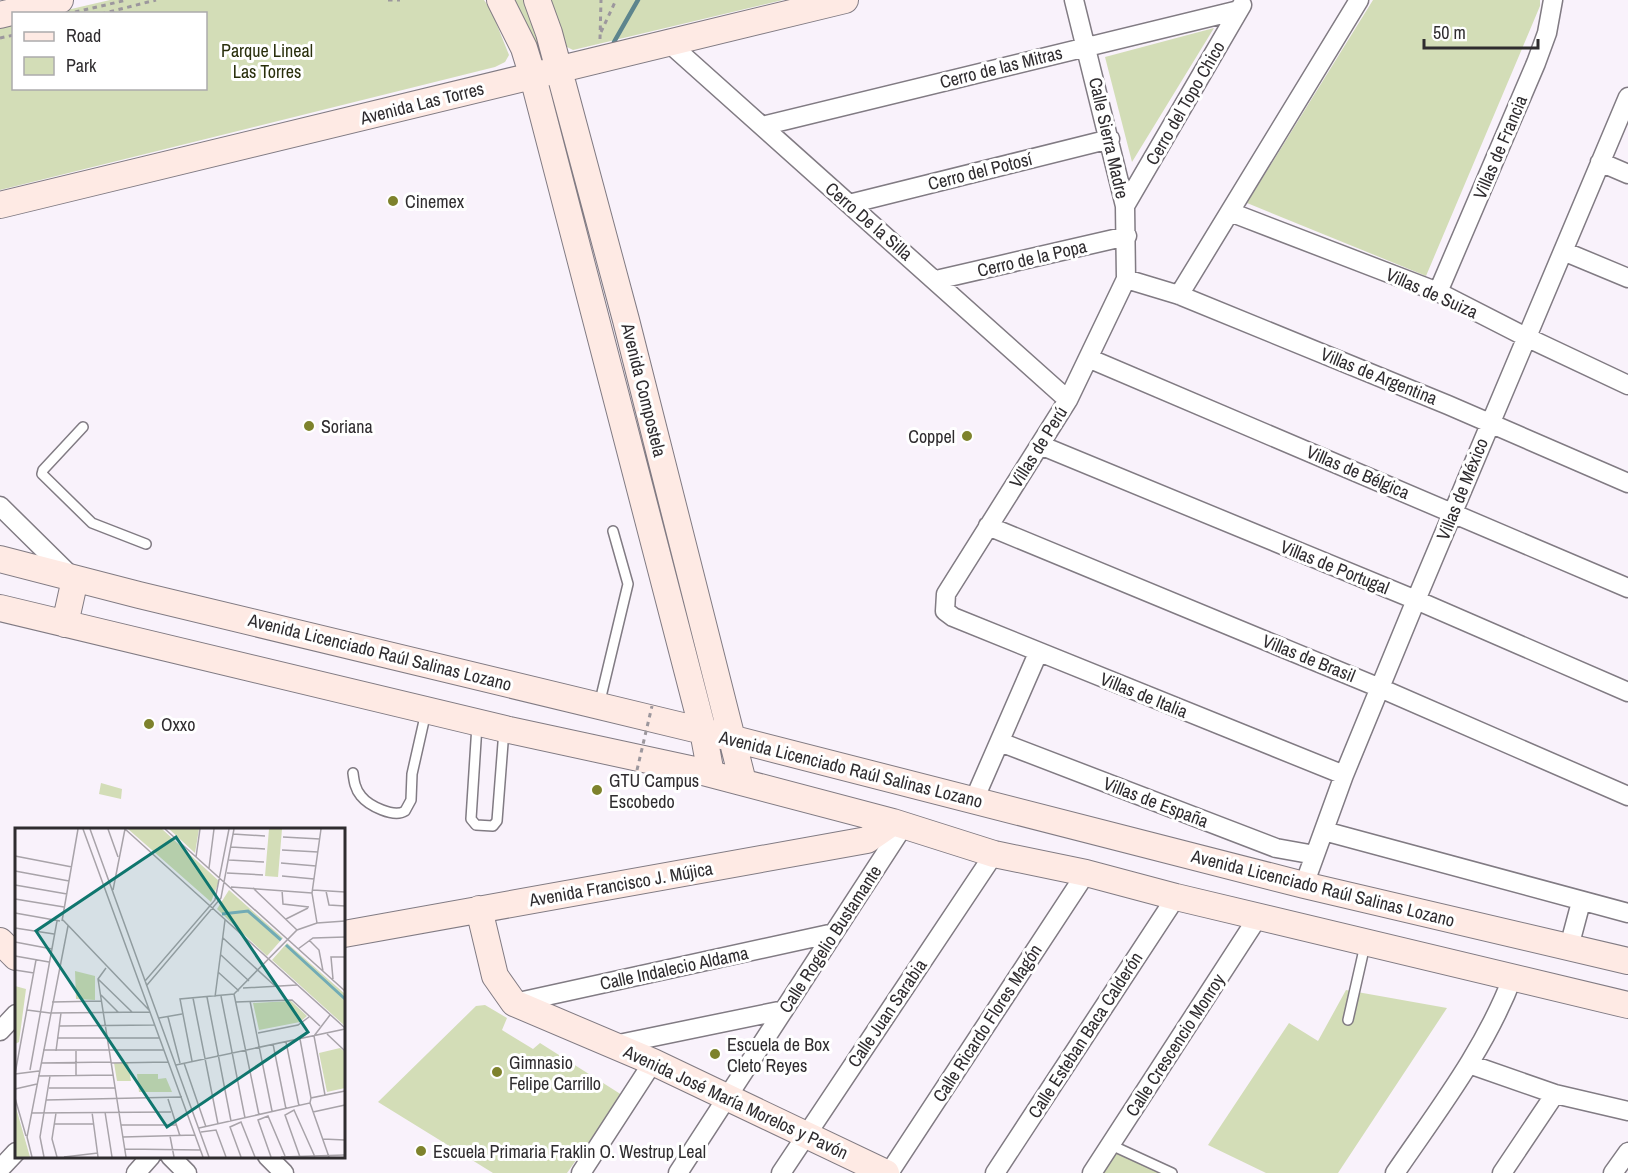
<svg xmlns="http://www.w3.org/2000/svg" width="1628" height="1173" font-family="'Archivo Narrow',sans-serif">
	<style>
		.green { fill: #d3ddb7 }
		.lines { fill: none; stroke-linecap: round; stroke-linejoin: round }
		.stream { stroke: #5d858d; stroke-width: 4.5 }
		.lane-casing { stroke: #817b83; stroke-width: 12 }
		.street-casing { stroke: #817b83; stroke-width: 21 }
		.secondary-casing { stroke: #817b83; stroke-width: 28 }
		.path { stroke: #9c979d; stroke-width: 3; stroke-dasharray: 4.5 4.5; stroke-linecap: butt }
		.lane { stroke: #fff; stroke-width: 9 }
		.street { stroke: #fff; stroke-width: 18 }
		.secondary { stroke: #feeae4; stroke-width: 26 }
		.path-bridge { stroke: #9c979d; stroke-width: 3; stroke-dasharray: 4.5 4.5; stroke-linecap: butt }
		.poi-dot { fill: #7e822c; stroke: #fff; stroke-width: 2 }
		.labels { text-anchor: middle; dominant-baseline: central; stroke-width: 6; stroke-linejoin: round; paint-order: stroke }
		.park-label { font-size: 18px; fill: #292f0c; stroke: #fff }
		.street-label { font-size: 18px; fill: #2f2c2f; stroke: #fff }
		.poi-label { font-size: 18px; fill: #2f2c2f; stroke: #fff; text-anchor: start }
		.inset-river { fill: none; stroke: #71abb5; stroke-width: 3 }
		.inset-road { fill: none; stroke: #a8a3a9; stroke-width: 1.5 }
		.view { fill: #0f766e; fill-opacity: 0.15; stroke: #0f766e; stroke-width: 3 }
		.inset-edge { fill: none; stroke: #2f2c2f; stroke-width: 3 }
	</style>
	<rect width="100%" height="100%" fill="#f9f2fb"/>
	<path class="green" d="M110 0H484L491 10 509 55 505 62 495 67 0 190V26L13 23 14 88H206V14L54 13Z
		M512 0H525L546 55 538 57Z
		M546 0H783L573 50 565 46Z
		M1373 0H1540V6L1426 276 1247 203Z
		M1214 28 1132 162 1105 57Z
		M101 783 122 789 121 799 99 794Z
		M1346 990 1447 1008 1338 1173H1266L1208 1145 1289 1023 1318 1041Z
		M485 1005 507 1018 502 1030 533 1049 540 1043 622 1095 567 1173H493L378 1102 476 1006Z
		M1113 1151 1162 1173H1099Z"/>
	<g class="lines">
		<path class="stream" d="M614 42 638 0"/>
		<g class="lane-casing">
			<path id="lane" d="M83 427 43 470 42 474 92 523 146 544
				M599 705 628 584 613 531
				M477 725 471 819 476 825 493 826 497 821 504 730
				M353 773C354 781 355 789 361 796 369 806 394 818 405 811L411 800 412 774 426 712
				M1348 1020 1365 945
				M1111 1145 1172 1173"/>
		</g>
		<g class="street-casing">
			<path id="street" d="M1074 0 1125 206 1126 279 1068 400 946 594 945 611 953 617 1344 775
				M669 43 1068 400
				M762 126 1239 10
				M1600 162 1628 174
				M849 204 1110 139
				M1125 206 1242 5
				M1230 212 1438 292 1526 337 1628 385
				M1563 251 1628 278
				M1126 279 1179 295 1448 405 1628 483
				M936 280 1127 236
				M1438 292 1536 63 1547 33 1553 0
				M1179 295 1359 0
				M1088 358 1628 588
				M1040 445 1416 600 1628 692
				M0 506 73 578
				M988 526 1380 688 1628 796
				M1000 742 1276 848 1315 855
				M974 800 1038 653
				M1324 831 1628 913
				M1304 885 1344 775 1416 600 1628 97
				M1569 947 1581 902
				M514 1003 834 933
				M0 1031 16 1014
				M614 1045 784 1010
				M1469 1064 1555 1094 1628 1111
				M170 1156 187 1173
				M267 1156 284 1173
				M0 1169 16 1152
				M136 1173 151 1156
				M581 1173 653 1062
				M678 1173 904 825
				M781 1173 994 854
				M889 1173 1086 873
				M995 1173 1176 897
				M1092 1173 1258 917
				M1395 1173C1438 1110 1486 1048 1513 976
				M1502 1173 1555 1094
				M1613 1173 1628 1152"/>
		</g>
		<g class="secondary-casing">
			<path id="secondary" d="M500 0 524 48 533 77 703 731 711 774
				M537 0 549 33 626 320 743 782
				M0 15 60 0
				M0 205 845 0
				M0 559 139 595 703 731 1304 885 1628 961
				M0 608 509 730 699 771 893 822 994 854 1086 873 1176 897 1628 1005
				M65 624 75 579
				M479 909 495 976 514 1003 653 1062 886 1173
				M344 934 867 840 893 822
				M0 941 16 957"/>
		</g>
		<path class="path" d="M388 0H400
			M75 12 127 0
			M101 14 156 0
			M601 32 616 0
			M0 38 14 35
			M600 39 601 0"/>
		<use href="#lane" class="lane"/>
		<use href="#street" class="street"/>
		<use href="#secondary" class="secondary"/>
		<path class="path-bridge" d="M637 770 652 706"/>
	</g>
	<g class="poi-dot">
		<circle cx="393" cy="201" r="6"/>
		<circle cx="309" cy="426" r="6"/>
		<circle cx="967" cy="436" r="6"/>
		<circle cx="149" cy="724" r="6"/>
		<circle cx="597" cy="790" r="6"/>
		<circle cx="715" cy="1054" r="6"/>
		<circle cx="497" cy="1072" r="6"/>
		<circle cx="421" cy="1151" r="6"/>
	</g>
	<g class="labels">
		<g class="park-label">
			<text x="267" y="50">Parque Lineal<tspan x="267" dy="21">Las Torres</tspan></text>
		</g>
		<g class="street-label">
			<text transform="translate(1001 67) rotate(-14)">Cerro de las Mitras</text>
			<text transform="translate(422 103) rotate(-14)">Avenida Las Torres</text>
			<text transform="translate(1185 103) rotate(-60)">Cerro del Topo Chico</text>
			<text transform="translate(1109 138) rotate(77)">Calle Sierra Madre</text>
			<text transform="translate(1500 147) rotate(-67)">Villas de Francia</text>
			<text transform="translate(980 171) rotate(-14)">Cerro del Potosí</text>
			<text transform="translate(869 221) rotate(41)">Cerro De la Silla</text>
			<text transform="translate(1032 258) rotate(-13)">Cerro de la Popa</text>
			<text transform="translate(1432 293) rotate(24)">Villas de Suiza</text>
			<text transform="translate(1379 376) rotate(22)">Villas de Argentina</text>
			<text transform="translate(644 390) rotate(76)">Avenida Compostela</text>
			<text transform="translate(1038 447) rotate(-58)">Villas de Perú</text>
			<text transform="translate(1358 472) rotate(23)">Villas de Bélgica</text>
			<text transform="translate(1462 489) rotate(-68)">Villas de México</text>
			<text transform="translate(1335 567) rotate(22)">Villas de Portugal</text>
			<text transform="translate(380 652) rotate(14)">Avenida Licenciado Raúl Salinas Lozano</text>
			<text transform="translate(1309 658) rotate(22)">Villas de Brasil</text>
			<text transform="translate(1144 695) rotate(22)">Villas de Italia</text>
			<text transform="translate(851 769) rotate(14)">Avenida Licenciado Raúl Salinas Lozano</text>
			<text transform="translate(1156 802) rotate(21)">Villas de España</text>
			<text transform="translate(621 884) rotate(-10)">Avenida Francisco J. Mújica</text>
			<text transform="translate(1323 888) rotate(14)">Avenida Licenciado Raúl Salinas Lozano</text>
			<text transform="translate(830 939) rotate(-57)">Calle Rogelio Bustamante</text>
			<text transform="translate(674 968) rotate(-12)">Calle Indalecio Aldama</text>
			<text transform="translate(887 1013) rotate(-56)">Calle Juan Sarabia</text>
			<text transform="translate(987 1023) rotate(-57)">Calle Ricardo Flores Magón</text>
			<text transform="translate(1085 1035) rotate(-57)">Calle Esteban Baca Calderón</text>
			<text transform="translate(1175 1045) rotate(-57)">Calle Crescencio Monroy</text>
			<text transform="translate(736 1102) rotate(25)">Avenida José María Morelos y Pavón</text>
		</g>
		<g class="poi-label">
			<text x="405" y="201">Cinemex</text>
			<text x="321" y="426">Soriana</text>
			<text x="955" y="436" text-anchor="end">Coppel</text>
			<text x="161" y="724">Oxxo</text>
			<text x="609" y="780">GTU Campus<tspan x="609" dy="21">Escobedo</tspan></text>
			<text x="727" y="1044">Escuela de Box<tspan x="727" dy="21">Cleto Reyes</tspan></text>
			<text x="509" y="1062">Gimnasio<tspan x="509" dy="21">Felipe Carrillo</tspan></text>
			<text x="433" y="1151">Escuela Primaria Fraklin O. Westrup Leal</text>
		</g>
	</g>
	<g transform="translate(15 828)">
		<rect width="330" height="330" fill="#f9f2fb"/>
		<path d="M113 1H147L204 53 196 74ZM154 1H184L180 25ZM254 1H267L263 49 250 48ZM214 62 268 110 252 128 202 81ZM272 115 330 166V198L257 132ZM60 143 80 148V172L61 171ZM0 158 11 161 4 214 0 216ZM276 173 292 188 285 194 244 202 238 175ZM325 220 330 224V260L312 264 304 225ZM99 235H113L116 253H102ZM122 246H143V251L151 250 157 264H124ZM0 276 15 329H0Z" fill="#d3ddb7"/>
		<path class="inset-river" d="M207 86 233 83 266 112M271 117 330 171"/>
		<path class="inset-road" d="M68 1 188 329M75 1 194 329M93 1 103 29M110 1 330 200M150 1 330 163M218 6 250 8M268 9 305 11M216 19 250 21M267 22 303 24M0 28 57 39M181 29 185 1M214 32 249 34M266 35 301 38M194 40 199 1M0 43 54 53M212 45 248 47M267 48 299 51M0 57 52 66M216 59 297 65M238 60 282 102M98 62 110 1M267 62 268 76 294 79M298 62 330 64M311 63 314 77 330 78M0 71 49 79M0 85 45 93M47 91 134 182M271 91 293 80M47 93 63 1M302 95 297 65 306 1M0 100 39 106M208 110 260 158M294 112 304 122 308 143M0 114 37 121M283 121 298 110 330 109M206 127 234 153M0 128 34 134M91 140 83 151 111 329M0 142 19 145M203 144 224 163M83 151 117 184M318 151 316 129H330M130 153 200 72 214 1M132 157 206 70 219 1M228 160 282 157M219 166 244 287M86 167 103 184M206 168 230 290M192 169 216 293M200 169 210 92M178 170 203 296M235 173 257 283M37 174 87 173M221 174 277 172 305 198M12 182 35 185 135 184M153 189 165 235M144 190 167 186M45 198 139 197M243 205 283 197 294 189M312 206 330 223M42 210H145M285 211 296 270M271 214 284 278M258 216 271 281M28 222H149M41 223 46 185M177 233 165 171 219 166 282 102 302 95 330 93M26 235 96 234M96 235 153 234M169 235 191 299M161 237 330 201M15 242 42 93M0 246 21 132M0 246 24 243M23 248 98 247M61 248V223M34 260H100M0 261 22 256M310 267 299 208 315 187M0 270 11 308M153 271 165 308M31 272 167 269M295 275 314 329M77 284 83 329M90 284 97 329M298 284 330 277M16 285 156 284M41 285 37 311 42 329M39 296H79M106 297H161M184 300 295 275 296 270 330 263M186 304 201 302 211 329M155 308 159 329M108 309 180 307M308 311 330 312M110 321 186 322M17 329 12 309 53 98M29 329 25 309 35 248M49 329 83 325M226 329 215 299 226 294 240 329M256 329 243 292 253 288 270 328M266 329 330 327M285 329 270 287 279 282 300 329"/>
		<path class="view" d="M161 9 293 204 152 299 21 103Z"/>
		<rect width="330" height="330" class="inset-edge"/>
	</g>
	<rect x="12" y="12" width="195" height="78" fill="#ffffff" stroke="#acabac" stroke-width="1.5"/>
	<rect x="24" y="32" width="30" height="9" fill="#feeae4" stroke="#acabac" stroke-width="1.5"/>
	<text x="66" y="42" font-size="18" fill="#2f2c2f">Road</text>
	<rect x="24" y="57" width="30" height="18" fill="#d3ddb7" stroke="#acabac" stroke-width="1.5"/>
	<text x="66" y="72" font-size="18" fill="#2f2c2f">Park</text>
	<path d="M1424 39v9h114v-9" fill="none" stroke="#2f2c2f" stroke-width="3"/>
	<text x="1433" y="39" font-size="18" fill="#2f2c2f" stroke="#ffffff" stroke-width="4.5" paint-order="stroke">50 m</text>
</svg>
